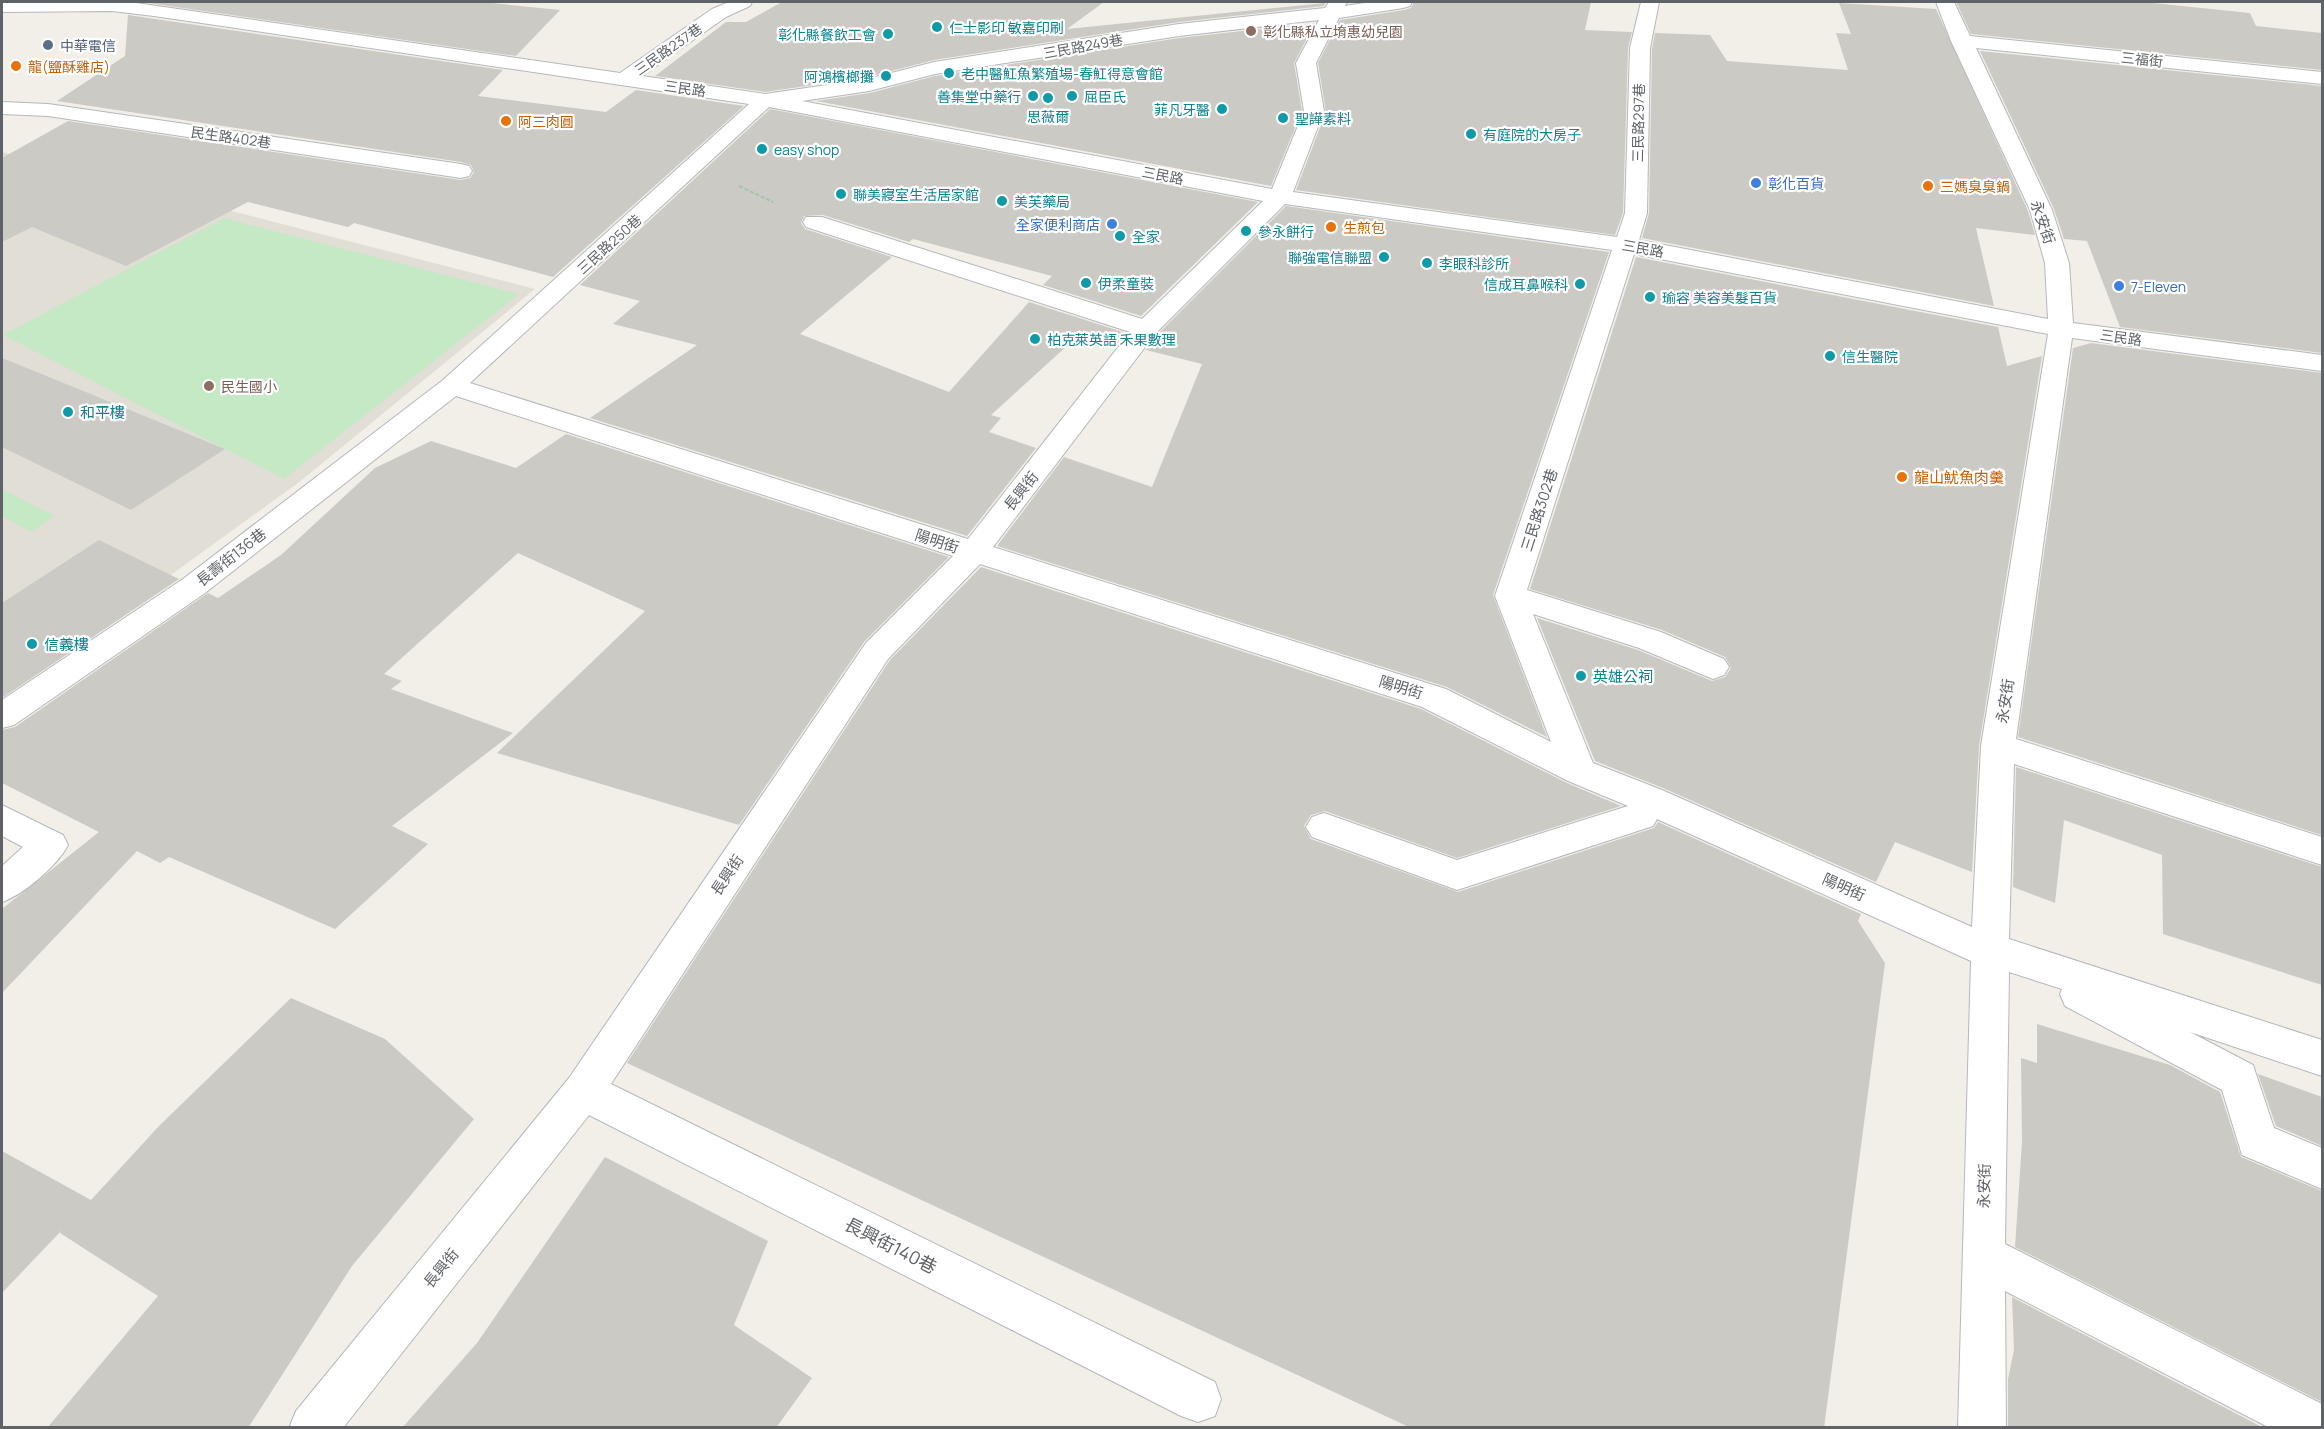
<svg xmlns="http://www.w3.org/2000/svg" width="2324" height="1429" font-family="Manrope,'Noto Sans TC',sans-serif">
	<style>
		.education { fill: #e1ded6 }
		.green { fill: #c5e8c5 }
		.building { fill: #cccac5 }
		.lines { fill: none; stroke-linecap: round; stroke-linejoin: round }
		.minor-casing { stroke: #b5b8bc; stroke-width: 2 }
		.path { stroke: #9cc7a9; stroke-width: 2; stroke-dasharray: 4 2; stroke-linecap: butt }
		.minor { fill: #fff; fill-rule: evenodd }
		.culture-dot { fill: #0f9aa8; stroke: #fff; stroke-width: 2 }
		.education-dot { fill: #8d6e63; stroke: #fff; stroke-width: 2 }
		.service-dot { fill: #5c6f8a; stroke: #fff; stroke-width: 2 }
		.food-dot { fill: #e8710a; stroke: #fff; stroke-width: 2 }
		.shop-dot { fill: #3f7fe0; stroke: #fff; stroke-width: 2 }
		.labels { text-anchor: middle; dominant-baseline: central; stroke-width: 4.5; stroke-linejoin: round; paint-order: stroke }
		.far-culture-label { font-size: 14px; fill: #0d838f; stroke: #fff; text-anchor: start }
		.far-education-label { font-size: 14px; fill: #785e54; stroke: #fff; text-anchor: start }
		.far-service-label { font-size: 14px; fill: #4e5e75; stroke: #fff; text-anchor: start }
		.far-street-label { font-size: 14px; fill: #5f6368; stroke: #fff }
		.far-food-label { font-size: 14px; fill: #c56008; stroke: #fff; text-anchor: start }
		.far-shop-label { font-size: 14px; fill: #366cbe; stroke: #fff; text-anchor: start }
		.street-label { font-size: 15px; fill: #5f6368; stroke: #fff }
		.culture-label { font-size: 15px; fill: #0d838f; stroke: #fff; text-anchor: start }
		.food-label { font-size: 15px; fill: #c56008; stroke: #fff; text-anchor: start }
		.near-street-label { font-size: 18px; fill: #5f6368; stroke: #fff }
	</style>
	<rect width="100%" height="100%" fill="#f1efe8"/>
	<path class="education" d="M2 152 535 289 298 483 2 697Z"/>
	<path class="green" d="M224 218 519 294 284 479 3 335Z
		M2 489 54 516 31 532 2 516Z"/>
	<path class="building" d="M141 2H482L560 10 516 56Z
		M782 2H1104L1067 29 1325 3 1324 6 1179 22 934 60 868 77 765 92 655 76 726 22H746Z
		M1414 2H1591L1585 30 1632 32 1628 48 1623 213 1615 235 1296 190 1326 112 1318 63 1340 20 1404 10 1411 8Z
		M1956 2H2143L2250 13 2256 26 2322 33V70L1971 34Z
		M1839 3 1936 9 2028 211 2035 235 1976 228 1994 306 1642 238 1649 213 1652 48 1655 33 1710 35 1727 61 1848 70 1836 33 1851 34Z
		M128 15 503 70 478 96 606 112 636 90 744 106 553 277 354 223 348 227 248 202 126 266 32 227 2 242V158L68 121 461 180 470 178 474 172 471 165 461 162 57 101 125 56Z
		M1315 23 1294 63 1302 111 1271 186 816 101 870 93 935 76 1179 38Z
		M1980 51 2322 86V353L2120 327 2087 241 2064 239 2054 209Z
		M770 109 1258 202 1141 316 1043 285 1052 276 913 239 909 242 823 215 804 216 801 223 805 229 892 257 800 334 949 392 1029 302 1126 333 1118 343 1080 334 991 415 1001 418 989 432 1036 448 967 536 590 418 697 345 613 324 640 301 580 285Z
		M1286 206 1609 252 1493 595 1547 737 1447 687 997 546 1064 457 1152 487 1202 364 1146 350 1157 335Z
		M1636 257 1998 327 2007 366 2042 356 1979 746 1972 872 1895 842 1876 882 1663 788 1595 761 1537 618 1638 650 1712 681 1725 677 1731 668 1725 657 1662 630 1530 589Z
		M2091 343 2322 373V835L2018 737 2073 348Z
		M2 358 49 377 225 449 131 510 2 447Z
		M566 434 949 557 864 642 739 825 497 753 645 611 518 553 384 674 402 681 391 689 513 733 392 826 428 844 335 929 169 857 160 863 137 851 2 993V909L99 832 2 783V730L15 727 208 593 218 598 281 555 375 468 431 441 516 468Z
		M99 540 179 579 2 698V603Z
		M981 567 1421 709 1567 783 1621 806 1457 858 1325 811 1311 815 1304 826 1311 839 1458 892 1654 828 1658 822 1861 914 1858 921 1885 963 1824 1428H1411L627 1063 890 660Z
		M2016 767 2322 867V985L2163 934 2162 855 2064 820 2055 903 2013 887Z
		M291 998 385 1039 474 1119 352 1266 248 1428H47L158 1296 60 1233 62 1230 2 1293V1151L91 1200 159 1126Z
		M2037 1024 2170 1065 2220 1092 2241 1157 2322 1191V1402L2015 1247 2022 1142 2021 1058 2037 1063Z
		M2258 1074 2322 1097V1146L2276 1126Z
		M605 1157 768 1241 734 1325 812 1378 776 1428H402L477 1343Z
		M2012 1297 2264 1428H2008V1379L2014 1350Z"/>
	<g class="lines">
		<g class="minor-casing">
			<path id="minor" d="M2 2H129L620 73 712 9 729 2H752L750 6 726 17 642 76 765 94 868 79 934 62 1179 24 1325 8 1329 2H1347L1345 6 1371 2H1412L1410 6 1403 8 1339 18 1316 63 1324 111 1293 192 1617 237 1625 213 1630 48 1641 2H1659L1650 48 1647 213 1639 240 2048 319 2045 263 2030 210 1951 41 1936 2H1954L1970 36 2322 72V84L1976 48 2052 210 2069 263 2073 323 2322 355V371L2072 338 2016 739 2322 837V865L2014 764 2009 939 2322 1040V1076L2190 1032 2253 1065 2274 1128 2322 1148V1189L2242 1155 2222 1090 2065 1006 2060 994 2062 989 2009 972 2005 1244 2322 1404V1428H2270L2005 1291 2006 1428H1958L1971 961 1657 819 1653 826 1457 890 1312 837 1306 827 1312 817 1324 813 1457 860 1628 806 1568 781 1422 707 980 564 888 659 611 1084 1215 1382 1221 1399 1215 1416 1198 1422 1181 1416 589 1115 343 1428H289L296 1411 569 1078 866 643 953 556 456 396 205 593 14 725 2 728V700L183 579 443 380 749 104 154 16 112 11 2 12ZM1319 20 1296 63 1304 111 1272 189 802 101 869 91 935 74 1179 36ZM769 107 1263 201 1142 319 822 217H806L803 222 806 227 1130 332 968 539 470 383ZM1285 204 1612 250 1495 596 1551 742 1446 689 993 547 1155 334ZM1634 254 2048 334 1981 746 1972 927 1662 790 1593 763 1533 614 1639 648 1713 679 1724 675 1729 667 1724 659 1661 632 1527 590Z
				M2 102 48 104 461 164 469 166 472 171 469 176 461 178 48 116 2 114Z
				M2 805 63 835 68 845C58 865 23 895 2 902V866L23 847 2 836Z"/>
		</g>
		<path class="path" d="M739 186 773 202"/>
		<use href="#minor" class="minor"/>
	</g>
	<g class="culture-dot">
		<circle cx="937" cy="27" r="6"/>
		<circle cx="888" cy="34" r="6"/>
		<circle cx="949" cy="73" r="6"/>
		<circle cx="886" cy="76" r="6"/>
		<circle cx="1033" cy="96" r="6"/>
		<circle cx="1072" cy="96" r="6"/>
		<circle cx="1048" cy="98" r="6"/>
		<circle cx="1222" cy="109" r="6"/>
		<circle cx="1283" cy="118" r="6"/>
		<circle cx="1471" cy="134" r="6"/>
		<circle cx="762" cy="149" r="6"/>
		<circle cx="841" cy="194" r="6"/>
		<circle cx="1002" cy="201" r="6"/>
		<circle cx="1246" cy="231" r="6"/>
		<circle cx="1120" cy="236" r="6"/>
		<circle cx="1384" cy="257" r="6"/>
		<circle cx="1427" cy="263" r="6"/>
		<circle cx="1086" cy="283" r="6"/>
		<circle cx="1580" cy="284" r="6"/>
		<circle cx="1650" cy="297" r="6"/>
		<circle cx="1035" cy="339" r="6"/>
		<circle cx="1830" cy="356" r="6"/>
		<circle cx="68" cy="412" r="6"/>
		<circle cx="32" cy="644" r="6"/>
		<circle cx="1581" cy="676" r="6"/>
	</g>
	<g class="education-dot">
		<circle cx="1251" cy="31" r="6"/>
		<circle cx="209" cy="386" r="6"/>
	</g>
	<circle class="service-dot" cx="48" cy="45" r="6"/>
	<g class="food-dot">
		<circle cx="16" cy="66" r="6"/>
		<circle cx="506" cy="121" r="6"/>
		<circle cx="1928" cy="186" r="6"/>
		<circle cx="1331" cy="227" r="6"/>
		<circle cx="1902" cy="477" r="6"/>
	</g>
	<g class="shop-dot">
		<circle cx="1756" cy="183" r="6"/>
		<circle cx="1112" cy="224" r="6"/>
		<circle cx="2119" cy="286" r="6"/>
	</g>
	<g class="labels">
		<g class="far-culture-label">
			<text x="949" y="27">仁士影印 敏嘉印刷</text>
			<text x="876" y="34" text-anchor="end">彰化縣餐飲工會</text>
			<text x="961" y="73">老中醫魟魚繁殖場-春魟得意會館</text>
			<text x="874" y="76" text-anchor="end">阿鴻檳榔攤</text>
			<text x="1021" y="96" text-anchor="end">善集堂中藥行</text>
			<text x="1084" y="96">屈臣氏</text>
			<text x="1210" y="109" text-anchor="end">菲凡牙醫</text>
			<text x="1048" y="116" text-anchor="middle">思薇爾</text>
			<text x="1295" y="118">聖譁素料</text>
			<text x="1483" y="134">有庭院的大房子</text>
			<text x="774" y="149">easy shop</text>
			<text x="853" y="194">聯美寢室生活居家館</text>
			<text x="1014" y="201">美芙藥局</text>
			<text x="1258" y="231">參永餅行</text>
			<text x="1132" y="236">全家</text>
			<text x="1372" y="257" text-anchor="end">聯強電信聯盟</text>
			<text x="1439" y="263">李眼科診所</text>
			<text x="1098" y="283">伊柔童裝</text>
			<text x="1568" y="284" text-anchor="end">信成耳鼻喉科</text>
			<text x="1662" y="297">瑜容 美容美髮百貨</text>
			<text x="1047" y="339">柏克萊英語 禾果數理</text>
			<text x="1842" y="356">信生醫院</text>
		</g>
		<g class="far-education-label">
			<text x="1263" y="31">彰化縣私立堉惠幼兒園</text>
			<text x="221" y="386">民生國小</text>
		</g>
		<g class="far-service-label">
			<text x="60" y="45">中華電信</text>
		</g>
		<g class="far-street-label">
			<text transform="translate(1083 46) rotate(-10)">三民路249巷</text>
			<text transform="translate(668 49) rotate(-35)">三民路237巷</text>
			<text transform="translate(2142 59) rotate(6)">三福街</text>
			<text transform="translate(685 88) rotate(8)">三民路</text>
			<text transform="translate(1638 123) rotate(-89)">三民路297巷</text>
			<text transform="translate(231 137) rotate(8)">民生路402巷</text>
			<text transform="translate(1163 175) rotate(11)">三民路</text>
			<text transform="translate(609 244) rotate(-42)">三民路250巷</text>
			<text transform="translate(1643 248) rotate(10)">三民路</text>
			<text transform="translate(2121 337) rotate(8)">三民路</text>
		</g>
		<g class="far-food-label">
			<text x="28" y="66">龍(鹽酥雞店)</text>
			<text x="518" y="121">阿三肉圓</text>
			<text x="1940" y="186">三媽臭臭鍋</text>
			<text x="1343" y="227">生煎包</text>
		</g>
		<g class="far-shop-label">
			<text x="1768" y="183">彰化百貨</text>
			<text x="1100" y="224" text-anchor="end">全家便利商店</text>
			<text x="2131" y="286">7-Eleven</text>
		</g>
		<g class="street-label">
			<text transform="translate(2043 222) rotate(71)">永安街</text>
			<text transform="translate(1021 491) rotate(-52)">長興街</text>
			<text transform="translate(1539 510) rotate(-72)">三民路302巷</text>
			<text transform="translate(937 541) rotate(18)">陽明街</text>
			<text transform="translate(231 557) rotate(-38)">長壽街136巷</text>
			<text transform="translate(1401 687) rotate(17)">陽明街</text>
			<text transform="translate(2005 701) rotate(-81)">永安街</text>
			<text transform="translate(727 875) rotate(-56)">長興街</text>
			<text transform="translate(1844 887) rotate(24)">陽明街</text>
			<text transform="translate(1984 1186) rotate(-89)">永安街</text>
			<text transform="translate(441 1268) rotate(-51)">長興街</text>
		</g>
		<g class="culture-label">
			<text x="80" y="412">和平樓</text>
			<text x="44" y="644">信義樓</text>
			<text x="1593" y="676">英雄公祠</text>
		</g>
		<g class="food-label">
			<text x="1914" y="477">龍山魷魚肉羹</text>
		</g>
		<g class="near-street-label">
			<text transform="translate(891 1245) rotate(27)">長興街140巷</text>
		</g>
	</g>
	<rect width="2324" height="1429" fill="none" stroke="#5f6368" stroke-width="6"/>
</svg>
